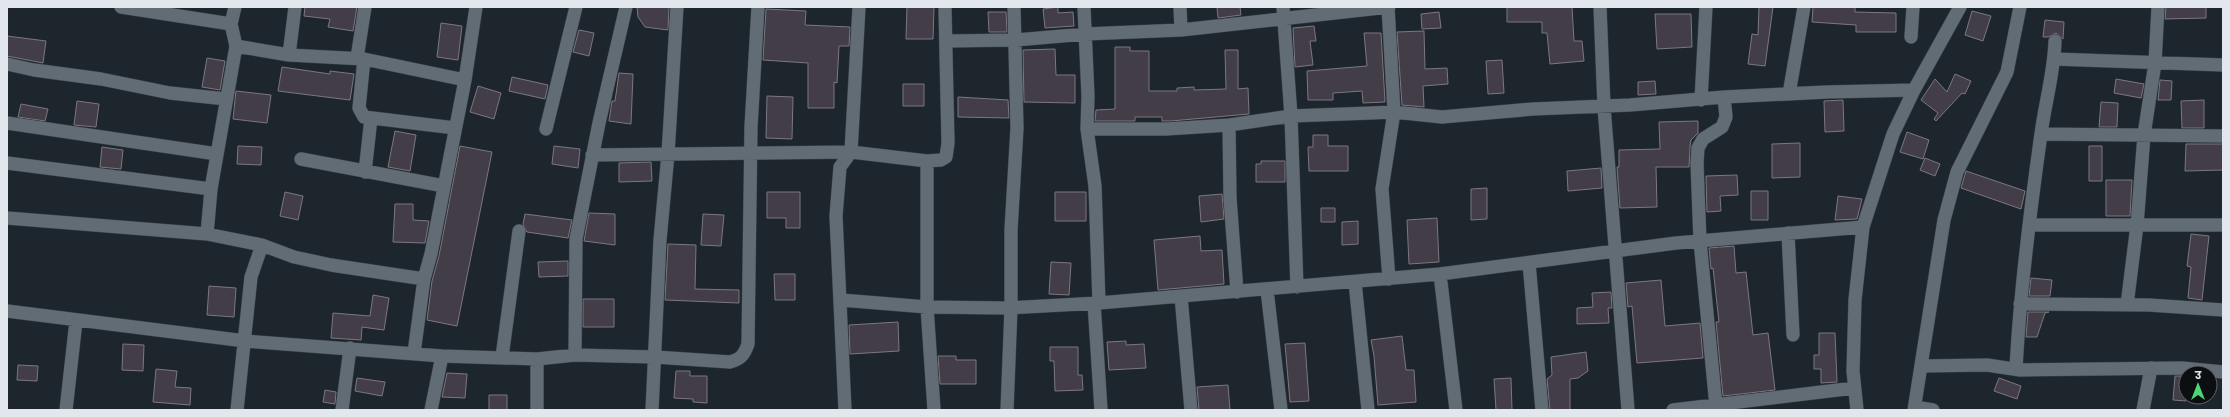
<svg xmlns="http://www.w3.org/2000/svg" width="2230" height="417" font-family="Poppins,'Noto Sans Devanagari',sans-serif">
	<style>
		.building { fill: #423d47; stroke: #7c7782 }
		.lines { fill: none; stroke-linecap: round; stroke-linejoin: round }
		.minor-casing { stroke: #3b4349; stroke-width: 14 }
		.minor { stroke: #616c74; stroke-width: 13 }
	</style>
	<rect width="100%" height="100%" fill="#1d262d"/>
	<path class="building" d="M305 7H357L353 31 328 27 330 19 304 16Z
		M637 7H669L668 30 645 27 638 17Z
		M907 7H934L933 39H906Z
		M1058 7V13L1073 12 1074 26 1045 28 1043 9Z
		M1217 7H1240L1241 15 1218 18Z
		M1507 7H1572L1574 41H1582L1584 61 1550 64 1547 33H1542V22H1507Z
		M1759 7H1773L1765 66 1748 64 1752 34 1758 35Z
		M1813 7H1855V12L1896 13V32H1856V25L1812 22Z
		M2166 7H2206V18L2165 19Z
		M766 9 806 11 805 25 850 27 849 46H839L837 83 834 82V108H808V63L763 60Z
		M1972 11 1991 16 1983 41 1965 35Z
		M988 12H1006L1007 32H989Z
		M1439 12 1441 28 1422 29 1421 14Z
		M1655 14H1691L1692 47 1657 49Z
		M2045 20 2064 22 2063 39 2056 33 2048 37H2043Z
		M441 23 462 26 458 60 437 57Z
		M1314 26 1316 41H1310L1313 65 1295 67 1293 28Z
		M579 30 594 33 589 56 573 52Z
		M1424 31 1425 69 1447 68 1448 84 1423 86 1424 107 1402 105 1397 32Z
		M1364 33H1381L1385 102 1363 103 1362 91 1333 93V100H1308L1307 71 1367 66Z
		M7 36 46 41 43 63 7 56Z
		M1115 47H1130V51H1149V91H1177V88L1194 87V90L1226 89 1225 50H1238V89L1248 88 1249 114 1171 121H1162V117H1135V121H1095L1096 110 1115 109Z
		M1055 49 1056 75H1075V103L1024 102 1023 50Z
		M207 58 225 61 220 90 202 87Z
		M1502 60 1504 93 1488 94 1486 61Z
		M282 67 330 74V71L354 74 350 100 278 91Z
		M619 73 633 74 631 124 609 121 612 101H615Z
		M1955 74 1971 81 1965 94 1962 93 1936 121 1934 119 1938 113 1921 100 1935 79 1947 92Z
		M512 77 548 85 545 99 509 91Z
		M2116 79 2144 84 2141 98 2114 93Z
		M2160 80 2172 81 2171 100H2158Z
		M1655 81 1656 94 1638 95V82Z
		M903 84H924V106H903Z
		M478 86 501 93 494 119 470 112Z
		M236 91 271 95 267 123 233 119Z
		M767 96 793 97 792 139 766 138Z
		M958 97 1008 100 1009 118 958 117Z
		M1843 100 1844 131 1825 132 1824 101Z
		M2204 100V128H2182L2181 101Z
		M77 101 99 104 96 127 74 125Z
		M2101 102 2118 103 2117 127H2099Z
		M21 104 48 109 45 121 18 117Z
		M1698 121V133L1691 140 1690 147 1689 167H1656L1657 207 1620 208 1617 167H1619V150L1660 149 1659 122Z
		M395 131 416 135 410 171 388 167Z
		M1907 132 1929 140 1923 159 1900 152Z
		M1313 135H1328V146H1348V171H1309L1308 147H1313Z
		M1800 143V177L1772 178V144Z
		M2186 144H2223V170L2185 171Z
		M238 146 262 147 261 165 237 164Z
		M460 146 492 152 457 326 427 320 432 281 439 256Z
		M554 146 580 149 578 168 552 164Z
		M2089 146H2102V181H2089Z
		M102 147 123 150 121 169 100 167Z
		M1925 158 1940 164 1935 176 1920 170Z
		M1261 161H1285V182H1256V164H1261Z
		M651 162 652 181 619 182V163Z
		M1601 168 1602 188 1568 191 1567 171Z
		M1966 171 2025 191 2021 209 1961 188Z
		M1737 175 1738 195 1720 196 1721 211 1707 212 1706 176Z
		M2106 180H2132L2130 216H2106Z
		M1487 188V219L1471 220V189Z
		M1751 191H1768V220H1751Z
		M285 192 303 196 298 220 280 216Z
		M767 192H800V228H786V218H767Z
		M1055 192H1086V221H1055Z
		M1222 194 1224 219 1201 222 1199 196Z
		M1838 196 1862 199 1857 219 1835 220Z
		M395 204H413V220L429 221 425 243 393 242Z
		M1321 208H1335V222H1321Z
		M589 213 615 214V245L584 241Z
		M525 214 572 220 568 238 527 232 523 224Z
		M703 214 724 215 721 246 701 245Z
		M1437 218 1439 262 1409 264 1407 220Z
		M1358 221V244L1342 245V222Z
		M2191 234 2209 236 2202 300 2188 298 2191 267 2187 266Z
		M1200 236 1201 251 1222 250 1224 284 1158 290 1154 240Z
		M668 244 696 245 695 289 739 290V303L665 300Z
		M1734 246 1736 273 1746 272 1753 335 1768 333 1775 390 1723 396 1716 322H1719L1713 268 1711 269 1709 248Z
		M568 261V276L539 277 538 262Z
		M1051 262 1071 263 1069 295 1049 294Z
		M774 274H795V300H775Z
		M2031 278 2052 280 2050 296H2029Z
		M1661 280 1665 326 1700 323 1703 358 1637 363 1632 306 1628 307 1626 283Z
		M209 286 236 288 234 317 207 315Z
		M1611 292 1612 308H1608L1609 323 1577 324V308L1593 307 1592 293Z
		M373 295 389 298 384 330 362 327 361 340 331 338 333 313 370 316Z
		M583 299H614V327H583Z
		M2028 312H2049L2045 313 2037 337H2026Z
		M898 322 899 351 850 354 849 325Z
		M1819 333H1835L1837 382 1821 383V369H1814V355H1819Z
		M1402 336 1406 370H1414L1416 402 1378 405 1374 356 1371 340Z
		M1126 341V345L1144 344 1146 368 1109 370 1107 342Z
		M1305 343 1309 401 1290 402 1285 344Z
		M123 344 144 345 143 371 122 370Z
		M1050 347H1078V375H1082L1083 390 1055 391 1054 361H1050Z
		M1586 352 1588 371 1578 378 1570 379V410H1550L1547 379 1552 375 1551 357Z
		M938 356H956V360H976V384H940Z
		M18 365 38 366 37 381 17 380Z
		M156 369 177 371 175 387 191 388 190 405 153 402Z
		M676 371H690V376H707V403L693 402V399L674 398Z
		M447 373 467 374 465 398 442 397Z
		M2175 376H2186V401L2173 400Z
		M357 378 385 382 382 396 355 391Z
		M1511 378 1512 410H1496L1494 379Z
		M1999 378 2021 386 2017 399 1994 391Z
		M1228 385 1230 410H1199L1197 387Z
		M325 390 336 392 335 404 323 402Z
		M489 395H507V410H489Z"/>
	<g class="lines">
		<g class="minor-casing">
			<path id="minor" d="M121 7 231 24
				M1084 7 1088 96 1087 129 1095 186 1099 303
				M1180 7 1181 30
				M1283 7 1291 116 1297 287
				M1388 7 1394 112 1382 189 1389 279
				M1600 7 1604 107 1628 410
				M1911 37 1913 7
				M947 41 1015 40 1085 34 1181 30 1389 7
				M236 46 289 55 364 59 465 80
				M289 55 295 7
				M357 58 365 7
				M364 59 359 108 364 117 455 128
				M2054 59 2223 65
				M7 64 34 70 101 79 170 93 226 99
				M1789 94 1804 7
				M1701 100 1706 7
				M7 123 217 154
				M1229 125 1230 198 1237 292
				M546 129 576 7
				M1087 129H1166L1229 125 1291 116 1371 113 1394 112 1442 117 1533 109 1630 105 1724 97 1827 92 1914 90
				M2041 134 2223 136
				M592 155 851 152 927 161 941 160 946 157 948 143 945 9
				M301 159 444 186
				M927 161V307L934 410
				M7 163 211 189
				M365 172 371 118
				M7 218 207 234 262 245 294 257 331 265 424 279
				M2030 225H2223
				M1788 233 1793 335
				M207 234 211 189 236 46 231 24 235 7
				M1529 263 1542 410
				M1440 274 1456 410
				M1355 282 1368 410
				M1267 290 1281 410
				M1181 296 1191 410
				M841 300 927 307 1005 308 1099 303 1440 274 1676 243 1863 227
				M1094 303 1101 410
				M2020 304 2149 305 2223 310
				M2127 305 2137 225 2144 135 2155 63 2158 7
				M7 311 245 341 442 356 537 359 575 355 655 357 730 362C741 359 744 355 748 344L751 127 758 7
				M414 353 424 279 431 254 465 80 476 7
				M575 355 576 239 599 123 626 7
				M502 357 519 231
				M537 359V410
				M1922 366 1987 365 2020 370 2182 368 2223 372
				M2016 369C2020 290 2030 212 2041 134 2045 103 2054 73 2055 41
				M1716 406 1700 241 1697 163 1698 148 1703 139 1722 127 1726 117 1724 97
				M1915 407 1933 410
				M66 410 76 321
				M237 410 251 277 262 245
				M342 410 350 348
				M431 410 442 356
				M652 410 660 240 668 154 677 7
				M845 410 836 216 840 167 851 152 859 7
				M1007 410 1011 308V230L1017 128 1014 7
				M1673 410 1854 388
				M1857 410 1853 371 1855 300 1863 227 1893 134 1914 90 1960 7
				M1914 410 1944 220 1957 172 2007 72 2020 7
				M2143 410 2151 368"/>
		</g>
		<use href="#minor" class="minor"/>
	</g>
	<rect width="2230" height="417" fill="none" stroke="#e1e7ec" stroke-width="16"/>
	<g transform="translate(2198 385)"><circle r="19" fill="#0b0f12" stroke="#616569"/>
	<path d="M0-3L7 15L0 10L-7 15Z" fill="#4cd676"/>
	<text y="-6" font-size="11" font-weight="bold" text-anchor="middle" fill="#e1e7ec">उ</text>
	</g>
</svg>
